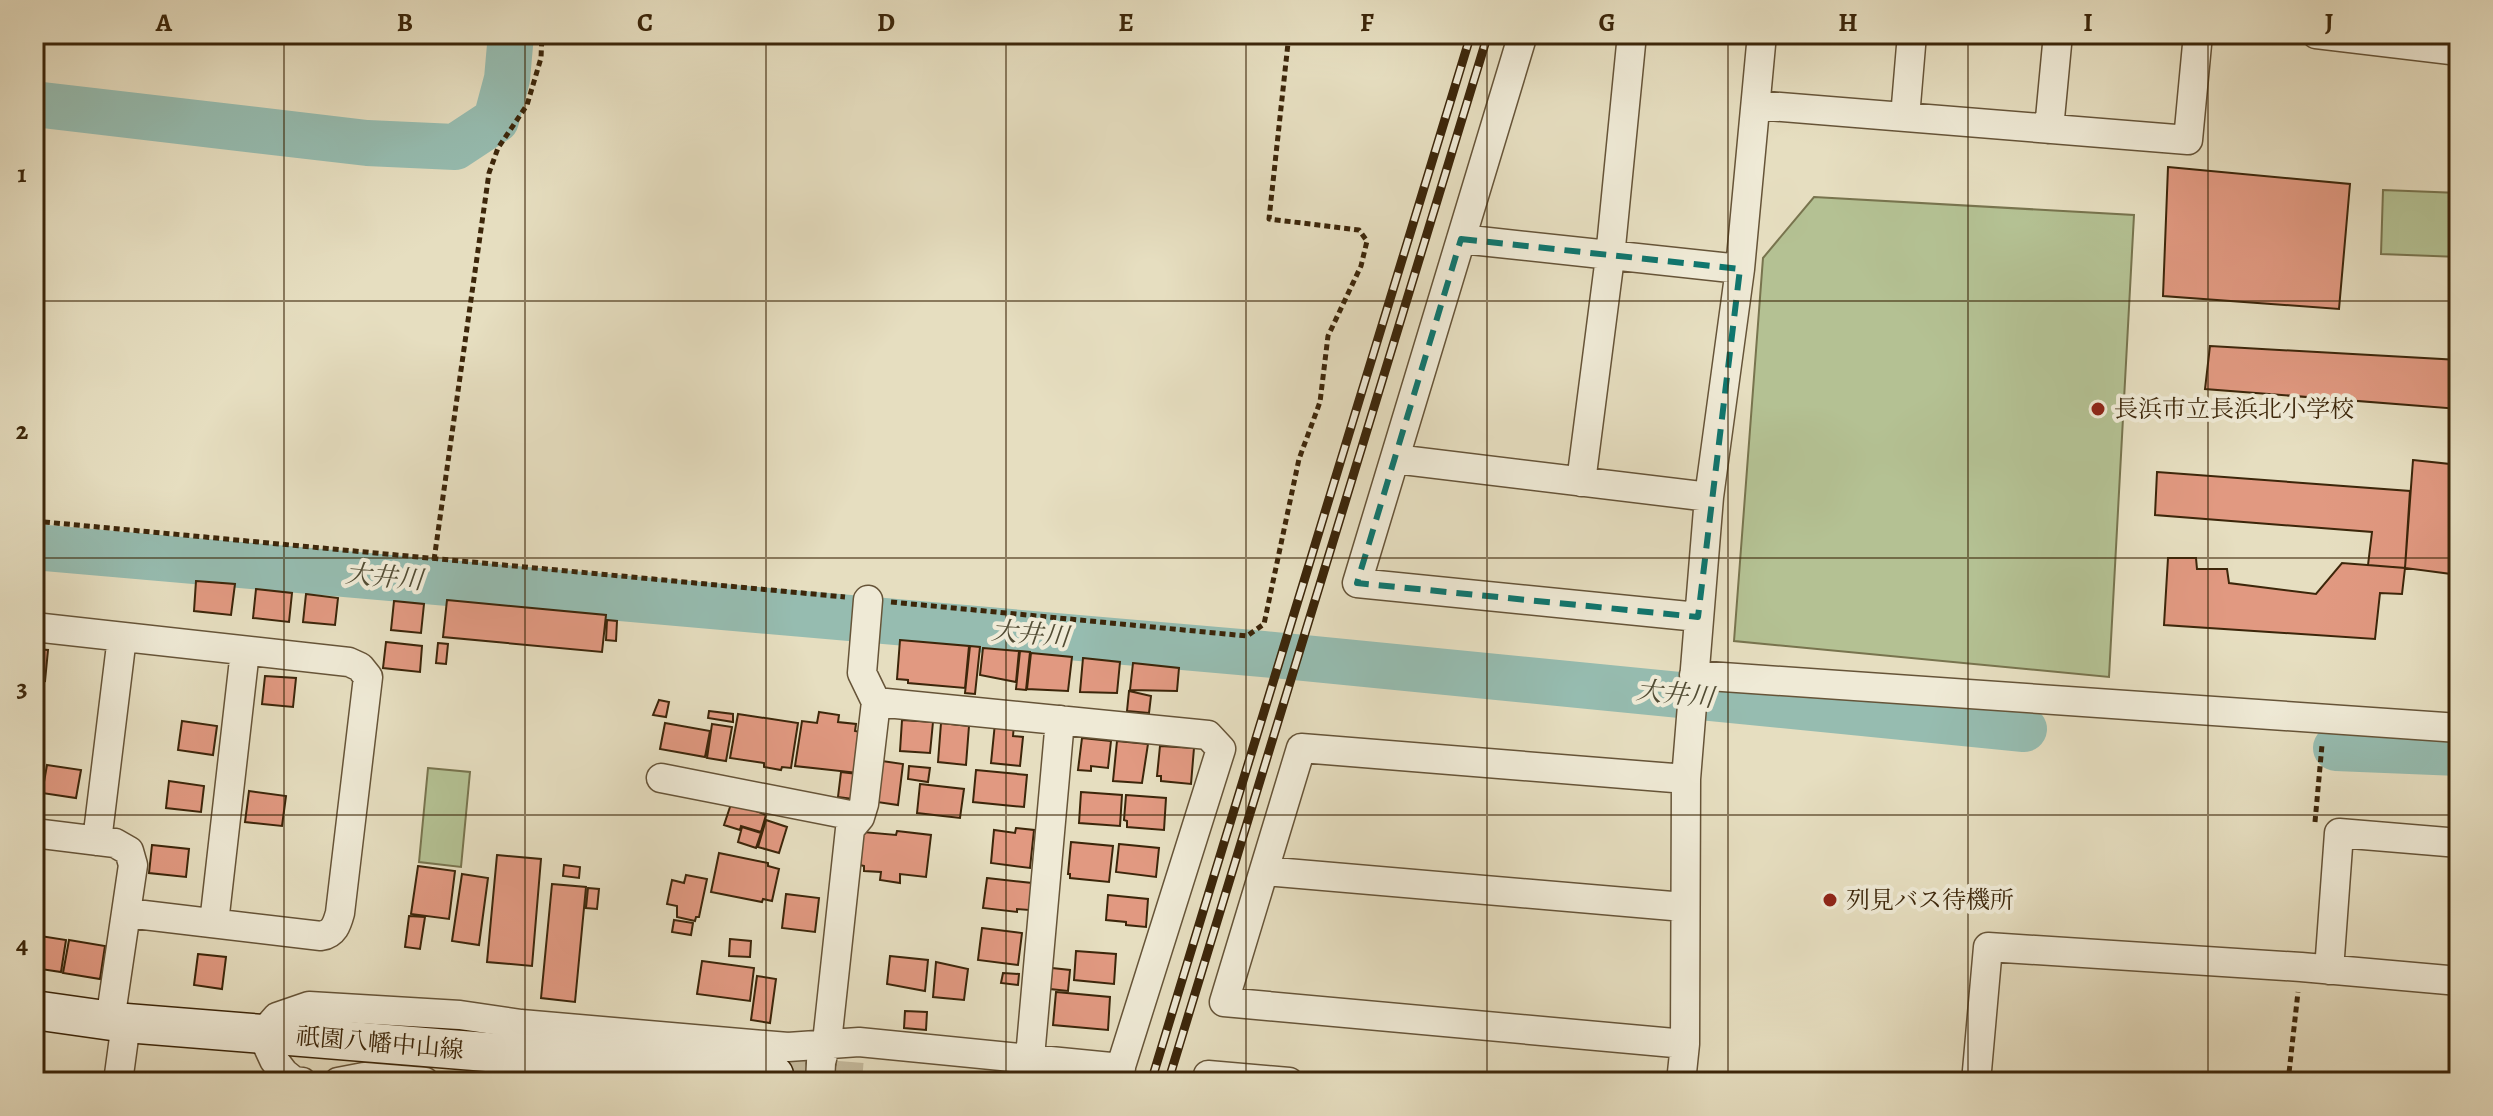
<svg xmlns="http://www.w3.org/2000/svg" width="2493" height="1116" font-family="Alegreya,'Noto Serif JP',serif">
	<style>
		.green { fill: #b4c193; stroke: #78744e; stroke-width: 2 }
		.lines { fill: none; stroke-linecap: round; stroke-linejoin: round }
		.river { stroke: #96bcb0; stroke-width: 46 }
		.building { fill: #e19981; stroke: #3c260a; stroke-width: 2 }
		.secondary-tunnel { stroke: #c4b99c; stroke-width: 38; stroke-dasharray: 38 19; stroke-linecap: butt }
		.street-casing { stroke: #665438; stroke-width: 31 }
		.secondary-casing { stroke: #3c260a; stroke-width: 41 }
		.path { stroke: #3c260a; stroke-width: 5; stroke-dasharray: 6 4; stroke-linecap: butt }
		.street { stroke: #efead6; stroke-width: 28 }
		.secondary { stroke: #efead6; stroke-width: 38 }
		.rail-casing { stroke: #3c260a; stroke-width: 9 }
		.rail { stroke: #efead6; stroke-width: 6; stroke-dasharray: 18; stroke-linecap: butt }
		.street-bridge-casing { stroke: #665438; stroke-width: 31; stroke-linecap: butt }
		.street-bridge { stroke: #efead6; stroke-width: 28 }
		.marked { fill: none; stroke: #0f766e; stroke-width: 6; stroke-dasharray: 16 10; stroke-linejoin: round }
		.grid { fill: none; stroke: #3c260a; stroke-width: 2; stroke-opacity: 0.55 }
		.poi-dot { fill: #8f2418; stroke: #efead6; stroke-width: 3 }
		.labels { text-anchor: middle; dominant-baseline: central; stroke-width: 8; stroke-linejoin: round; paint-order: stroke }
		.poi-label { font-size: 24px; fill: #3c260a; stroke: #efead6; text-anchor: start }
		.street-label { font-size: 24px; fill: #3c260a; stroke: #efead6 }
		.water-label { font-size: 26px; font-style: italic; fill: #524c34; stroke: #efead6 }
		.neatline { fill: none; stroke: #3c260a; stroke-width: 3 }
		.grid-label { font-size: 26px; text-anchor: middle; font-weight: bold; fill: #3c260a }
	</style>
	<rect width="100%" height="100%" fill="#e6dec0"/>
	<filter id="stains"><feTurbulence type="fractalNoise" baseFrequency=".0025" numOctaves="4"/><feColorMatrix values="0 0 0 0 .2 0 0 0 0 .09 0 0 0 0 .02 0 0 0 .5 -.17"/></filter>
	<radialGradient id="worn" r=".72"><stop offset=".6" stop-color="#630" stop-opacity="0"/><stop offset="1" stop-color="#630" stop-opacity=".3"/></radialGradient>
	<path class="green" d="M2383 190 2459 193V257L2381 254Z
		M1814 197 2134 215 2109 677 1734 641 1763 258Z
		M428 768 470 772 461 867 419 862Z"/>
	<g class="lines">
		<path class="river" d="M34 104 367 143 455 147 496 120 507 79 511 34
			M34 547 1263 654 2024 729
			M2336 748 2459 753"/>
	</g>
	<path class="building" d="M2168 167 2350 184 2339 309 2163 296Z
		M2210 346 2459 360V409L2205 389Z
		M2413 460 2459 465V575L2405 568Z
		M2157 472 2410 491 2405 568 2368 565 2372 532 2155 515Z
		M2168 558H2196L2197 569H2227L2229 583 2316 594 2342 563 2405 568 2402 594 2380 593 2375 639 2164 625Z
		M196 581 235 584 231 615 194 611Z
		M256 589 292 593 289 622 253 618Z
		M306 594 338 598 335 625 303 622Z
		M447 600 606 615 602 652 443 637Z
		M394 601 424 604 421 633 391 630Z
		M607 620 617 621 616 641 606 640Z
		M900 640 969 646 965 688 908 683V680L897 679Z
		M386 642 422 646 420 672 383 668Z
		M438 643 448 644 446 664 436 663Z
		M970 646 980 647 975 694 965 693Z
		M983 648 1019 651 1016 682 980 675Z
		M34 649 48 650 45 681 34 679Z
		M1020 651 1030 652 1026 690 1016 689Z
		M1031 653 1072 657 1068 691 1027 689Z
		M1083 658 1120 662 1117 693 1080 692Z
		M1133 663 1179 668 1177 691 1130 690Z
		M265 676 296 678 293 707 262 704Z
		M1129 691 1151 696 1149 713 1127 711Z
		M659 700 669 702 666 717 653 715Z
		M709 711 733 714V722L708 718Z
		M819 712 839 715 838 722 856 724 855 731 860 732 858 773 795 766 802 721 817 723Z
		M738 714 798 723 791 768 782 767 781 770 764 767V763L730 758Z
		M902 720 933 722 930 753 900 751Z
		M182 721 217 726 213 755 178 750Z
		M665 723 710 731 705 757 660 749Z
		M941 723 969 726 966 765 938 762Z
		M995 723 1014 725 1013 736 1023 737 1020 766 991 763Z
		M712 724 732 727 726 761 707 758Z
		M1082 738 1111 741 1108 768 1091 766V771L1078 770Z
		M1117 741 1148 744 1142 783 1113 781Z
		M1160 746 1194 748 1191 784 1161 781V776H1157Z
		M882 761 903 764 898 805 877 802Z
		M47 765 81 770 76 798 42 793Z
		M909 766 930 768 928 782 908 779Z
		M976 770 1027 775 1024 807 973 802Z
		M841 772 857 774 853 799 838 797Z
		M169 781 204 786 201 812 166 808Z
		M920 784 964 789 960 818 917 813Z
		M249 791 286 796 282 826 245 822Z
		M1081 792 1122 795 1120 826 1079 823Z
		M734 795 759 803 756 811 766 815 761 832 741 826 740 830 724 825Z
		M1126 795 1166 798 1164 830 1127 827V821L1124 820Z
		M766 820 787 827 779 853 758 847Z
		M742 827 761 833 756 848 738 842Z
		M1016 828 1034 830 1030 868 991 863 994 830 1015 833Z
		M897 831 931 835 926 877 900 874V883L880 880 881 872 864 871V866L860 865 863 832 896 835Z
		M1071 842 1113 846 1109 882 1070 878V874H1068Z
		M1119 844 1159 848 1156 877 1116 872Z
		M152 845 189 849 186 877 149 873Z
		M719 853 768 863V866L779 869 772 901 763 899 762 902 711 892Z
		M497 855 541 859 532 966 487 962Z
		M564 865 580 867 579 878 563 876Z
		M418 866 455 871 449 919 411 914Z
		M462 874 488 878 479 945 452 941Z
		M686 875 707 879 699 917H696L695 921 677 917V906L667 904 672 880 684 883Z
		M987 878 1032 883 1029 910 1017 909V912L983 908Z
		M552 884 586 887 575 1002 541 998Z
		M588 888 599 889 597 909 586 908Z
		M786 894 819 898 815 932 782 928Z
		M1108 895 1148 899 1146 927 1126 925V922L1106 920Z
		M409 916 425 917 420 949 405 947Z
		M674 920 693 923 691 935 672 932Z
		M982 928 1022 933 1018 965 978 960Z
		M34 935 66 940 61 972 34 968Z
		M730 939 751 941 750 957 729 956Z
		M69 940 105 946 100 979 63 973Z
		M1076 951 1116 954 1114 984 1074 980Z
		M198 954 226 957 222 989 194 985Z
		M890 956 928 960 925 991 887 984Z
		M702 961 754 968 750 1001 697 994Z
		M936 962 968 969 964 1000 933 997Z
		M1052 968 1070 970 1068 991 1050 989Z
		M1003 973 1019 974 1018 985 1001 983Z
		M757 976 776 979 770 1023 751 1020Z
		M1056 992 1110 997 1108 1030 1053 1025Z
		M905 1011 927 1012 926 1030 904 1028Z
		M2334 1073 2429 1081V1082H2333Z"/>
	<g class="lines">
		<path class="secondary-tunnel" d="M774 1075 862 1082"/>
		<g class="street-casing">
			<path id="street" d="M1523 34 1357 583 1698 617
				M2316 34 2459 51
				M1756 105 2188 140 2198 34
				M1905 117 1912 34
				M2049 129 2058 34
				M1461 239 1740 269
				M1395 459 1709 497
				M1581 482 1610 257 1632 34
				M868 600 862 673 876 702
				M34 627 349 662 360 667 368 677 340 913C337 924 334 934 321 936L127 913
				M1694 675 2459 728
				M661 778 860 817
				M34 833 115 843 129 851 133 865 110 1021
				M97 841 122 637
				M1264 871 1684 907
				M214 923 245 651
				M2329 970 2339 833 2459 843
				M1685 1044 1224 1002 1301 748 1686 779
				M1030 1057 1060 720
				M821 1063 828 1033 850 829 860 817 864 804 876 702 1208 735 1221 749 1116 1082
				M118 1082 126 1023
				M302 1082 294 1081 284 1073 274 1060 268 1047V1034L270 1025 277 1017 309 1006 460 1015 521 1024 788 1047 859 1042 1121 1068
				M338 1082 364 1077 425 1082
				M1206 1082 1208 1075 1289 1082
				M1681 1082 1685 1044 1686 779 1709 497 1740 269 1762 34
				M1976 1082 1988 947 2301 967 2459 981"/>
		</g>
		<g class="secondary-casing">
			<path id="secondary" d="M34 1010 126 1023 774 1075"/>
		</g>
		<path class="path" d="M34 521 845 597
			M434 560 489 173 498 148 527 105 541 58 542 34
			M891 602 1247 636 1264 624 1299 459 1320 402 1328 336 1361 266 1367 241 1359 230 1269 219 1289 34
			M2315 822 2322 745
			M2288 1082 2298 992"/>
		<use href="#street" class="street"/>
		<use href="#secondary" class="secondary"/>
		<g class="rail-casing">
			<path id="rail" d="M1151 1082 1471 34
				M1168 1082 1488 34"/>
		</g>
		<use href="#rail" class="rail"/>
		<g class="street-bridge-casing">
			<path id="street-bridge" d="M820 1082 821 1063"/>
		</g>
		<use href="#street-bridge" class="street-bridge"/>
	</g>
	<path class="marked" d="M1461 239 1740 269 1698 617 1357 583Z"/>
	<path class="grid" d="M284 34V1082M525 34V1082M766 34V1082M1006 34V1082M1246 34V1082M1487 34V1082M1728 34V1082M1968 34V1082M2208 34V1082M34 301H2459M34 558H2459M34 815H2459"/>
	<g class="poi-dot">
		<circle cx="2098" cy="409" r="8"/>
		<circle cx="1830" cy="900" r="8"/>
	</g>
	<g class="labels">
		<g class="poi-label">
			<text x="2114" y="409">長浜市立長浜北小学校</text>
			<text x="1846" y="900">列見バス待機所</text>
		</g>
		<g class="street-label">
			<text transform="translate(380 1043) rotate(5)">祇園八幡中山線</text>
		</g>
		<g class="water-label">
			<text transform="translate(384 577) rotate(5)">大井川</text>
			<text transform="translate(1030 634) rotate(5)">大井川</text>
			<text transform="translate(1675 694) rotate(6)">大井川</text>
		</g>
	</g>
	<rect width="2493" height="1116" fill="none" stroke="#e6dec0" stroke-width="88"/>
	<rect x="44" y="44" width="2405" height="1028" class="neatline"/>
	<g class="grid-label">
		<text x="164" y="31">A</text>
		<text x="405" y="31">B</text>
		<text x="645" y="31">C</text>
		<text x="886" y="31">D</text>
		<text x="1126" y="31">E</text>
		<text x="1367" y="31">F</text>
		<text x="1607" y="31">G</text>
		<text x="1848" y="31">H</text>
		<text x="2088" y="31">I</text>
		<text x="2329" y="31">J</text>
		<text x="22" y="182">1</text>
		<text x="22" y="439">2</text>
		<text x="22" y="696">3</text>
		<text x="22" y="953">4</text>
	</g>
	<rect width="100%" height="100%" filter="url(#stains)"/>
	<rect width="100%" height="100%" fill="url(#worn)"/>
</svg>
